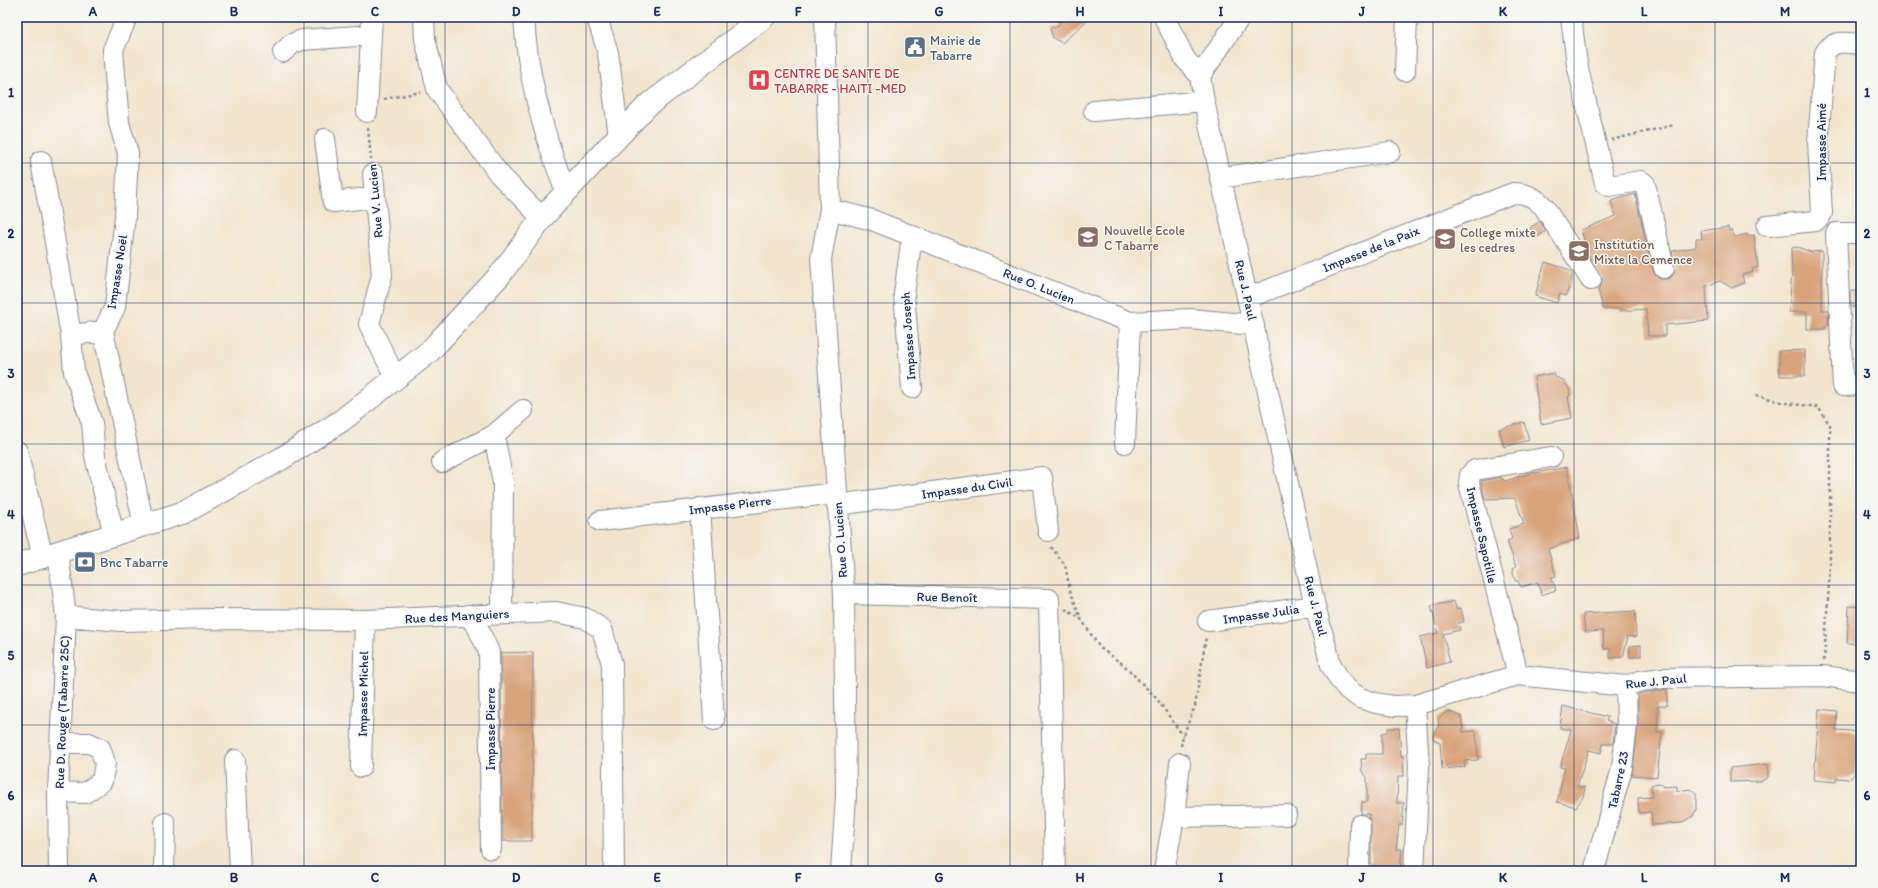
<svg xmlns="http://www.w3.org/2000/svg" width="1878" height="888" font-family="Itim,sans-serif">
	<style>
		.building { fill: #d9a47c }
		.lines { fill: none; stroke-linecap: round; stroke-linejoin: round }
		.minor-casing { stroke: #868a96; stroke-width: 22 }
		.major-casing { stroke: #868a96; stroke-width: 24 }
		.path { stroke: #868a96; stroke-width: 2.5; stroke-dasharray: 3 3; stroke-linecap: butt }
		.minor { stroke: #fff; stroke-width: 20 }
		.major { stroke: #fff; stroke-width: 22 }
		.grid { fill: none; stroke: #1b2f5e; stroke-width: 1; stroke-opacity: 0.55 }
		.labels { text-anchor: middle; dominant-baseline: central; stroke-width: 3; stroke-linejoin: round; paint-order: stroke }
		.service-label { font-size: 13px; fill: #4e5e75; stroke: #f6f6f2; text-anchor: start }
		.health-label { font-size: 13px; fill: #be3a42; stroke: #f6f6f2; text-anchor: start }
		.street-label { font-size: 13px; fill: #1b2f5e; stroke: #f6f6f2 }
		.education-label { font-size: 13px; fill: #785e54; stroke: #f6f6f2; text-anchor: start }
		.neatline { fill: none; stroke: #1b2f5e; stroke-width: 1.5 }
		.grid-label { font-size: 13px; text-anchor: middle; font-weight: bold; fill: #1b2f5e }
	</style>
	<rect width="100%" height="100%" fill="#f6f6f2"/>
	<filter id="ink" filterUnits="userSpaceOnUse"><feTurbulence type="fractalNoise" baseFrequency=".025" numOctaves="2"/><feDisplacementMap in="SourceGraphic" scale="8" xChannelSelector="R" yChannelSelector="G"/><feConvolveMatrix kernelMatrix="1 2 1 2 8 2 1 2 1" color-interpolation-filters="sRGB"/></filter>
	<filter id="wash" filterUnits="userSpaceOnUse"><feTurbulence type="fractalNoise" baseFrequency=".012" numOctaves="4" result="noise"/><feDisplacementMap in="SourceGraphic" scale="16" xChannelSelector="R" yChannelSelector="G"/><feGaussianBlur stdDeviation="0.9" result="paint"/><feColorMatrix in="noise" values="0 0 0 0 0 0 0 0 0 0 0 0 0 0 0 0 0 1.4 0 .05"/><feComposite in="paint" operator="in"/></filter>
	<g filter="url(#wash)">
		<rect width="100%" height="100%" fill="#f2e5ce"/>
		<g id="blocks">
			<path class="building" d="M1061 17H1091L1062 43 1053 38 1050 28 1059 26Z
				M1635 194 1653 271 1655 275 1660 279H1667L1671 277 1675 272 1672 251 1696 247V239H1702L1701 231 1728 227 1729 231 1731 230 1735 237 1747 234 1748 236 1754 235 1758 267 1752 269 1753 272 1742 275 1744 283 1732 288 1720 281 1706 286 1708 321 1665 325V336H1648L1646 309 1620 311V309H1603L1598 289 1601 285 1602 279 1588 254 1581 230 1616 216 1611 201Z
				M1540 221 1546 231 1537 237 1530 228Z
				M1797 247 1811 252 1822 251V310H1828L1829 325 1825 326V329H1807V312H1789L1792 271 1791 252 1792 248Z
				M1545 262 1567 269 1572 273V279L1566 296 1560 294 1557 303 1535 296Z
				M1850 291H1861V306L1851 307Z
				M1805 350V376H1780L1779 351Z
				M1554 373 1555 377 1563 380 1569 388 1570 396 1568 397 1572 418 1541 424 1534 377Z
				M1524 422 1529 440 1504 447 1499 429Z
				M1567 467 1580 538 1548 549 1556 576 1551 577 1556 590 1541 595 1538 582 1521 587 1518 581H1515L1512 569 1516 567 1507 541 1512 539 1509 529 1524 524 1515 498 1485 499 1481 481 1500 477 1505 481 1534 472 1535 473Z
				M1454 601 1456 609 1461 608 1464 622 1458 623 1460 630 1443 634 1450 662 1427 668 1420 637 1438 633 1431 606Z
				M1849 606 1861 607V644L1847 643Z
				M1635 611 1636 637 1628 636 1623 657 1610 658V649H1604L1603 631 1585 632 1583 614Z
				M1641 645V656L1630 657V646Z
				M533 652 532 841H502L501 653Z
				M1667 689V706H1658L1657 732H1662L1657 777 1632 775 1638 727V694Z
				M1563 706 1608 717 1606 721 1615 724 1613 744H1603L1601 753 1589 750 1577 786 1585 788 1583 797 1576 807 1557 802 1565 768 1560 767 1571 730 1560 728Z
				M1819 709 1837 711 1836 730 1852 731 1856 735V742H1858L1855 774 1849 779 1837 778 1836 782 1814 780Z
				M1448 711 1461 716 1463 732 1476 731 1478 760 1464 761 1465 767 1442 769 1440 743 1434 740 1433 736 1439 725 1438 719Z
				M1388 728H1399L1401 756H1403L1404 776H1398L1397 803H1404L1402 825H1399L1396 849H1402L1400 869 1371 865V825L1369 818V814H1361L1362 802H1367V777L1362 772 1361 759H1366V754H1382V733L1388 732Z
				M1768 764V777L1762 781 1730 782V768Z
				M1663 784V787L1677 786V791L1691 789 1696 793V810L1693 816 1681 823 1652 825 1651 812 1639 813 1638 798 1652 797 1651 785Z"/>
		</g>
	</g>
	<g filter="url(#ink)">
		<use href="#blocks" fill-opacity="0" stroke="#868a96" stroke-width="1"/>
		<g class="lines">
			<g class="minor-casing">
				<path id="minor" d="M127 17 113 50 119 123 128 153 125 217 115 307 103 331 144 526
					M424 17 425 39 437 89 499 174 542 218
					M524 17C527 77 544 136 566 192
					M597 17 608 53 619 136
					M825 17 830 209 821 259 844 594 846 796 841 871
					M1164 17 1185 59 1200 76
					M1240 17 1200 76 1204 101 1315 606 1331 665 1339 679 1347 689 1360 698 1376 703 1394 706 1415 705 1518 675 1626 686 1640 681 1663 678 1823 676 1861 681
					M1571 17 1577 64 1605 183 1609 186 1641 181 1645 184 1664 268
					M283 52 292 44 302 40 371 35
					M1405 71 1407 17
					M1094 111 1204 101
					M367 112 372 17
					M325 139 333 202 375 197
					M41 161 71 335 74 372 92 423 95 456 114 535
					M373 174 382 275 369 324 395 377
					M1220 178 1390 152
					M830 209 872 220 1130 322 1190 319 1254 325
					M1767 226 1815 221 1820 217 1822 213 1818 142 1825 53C1833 39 1846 43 1861 44
					M1861 233H1836L1843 386 1861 385
					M1248 298 1513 193C1527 193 1534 197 1544 207L1591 280
					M71 335 103 331
					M912 388 904 294 912 236
					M494 435 503 482 502 614
					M1125 443 1130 322
					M17 451 43 558
					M442 462 494 435 523 410
					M837 505 1042 477 1048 531
					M700 508 714 720
					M600 521 836 493
					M58 553 66 616 58 792 59 871
					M844 594 1049 599 1055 871
					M468 615 478 628 489 652 491 849
					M66 616 121 621 211 619 365 620 556 612 585 618 602 629 612 664 614 871
					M1208 621 1315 606
					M1518 675 1469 483 1470 475 1475 470 1551 457
					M235 760 240 871
					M361 767 365 620
					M58 792 85 793 102 781 105 763 100 748 89 743H60
					M1174 817 1286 815
					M164 871 165 823
					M1164 871 1174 817 1180 763
					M1359 871 1360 825
					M1414 871 1419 766 1415 705
					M1594 871 1622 768 1627 726 1626 686"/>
			</g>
			<g class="major-casing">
				<path id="major" d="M17 565 185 512 281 459 341 421 429 352 500 275 542 218 566 192 647 106 764 17"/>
			</g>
			<path class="path" d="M384 99 421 92
				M368 128 371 159
				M1611 140 1674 125
				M1756 395 1785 403 1818 407 1830 425V567L1824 661
				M1051 547 1065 565 1070 590 1081 619
				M1065 609 1081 619 1100 648 1124 665 1157 699 1183 736
				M1181 746 1183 736 1195 706 1206 637"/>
			<use href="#minor" class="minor"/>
			<use href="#major" class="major"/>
		</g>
	</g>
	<path class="grid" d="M163 17V871M304 17V871M445 17V871M586 17V871M727 17V871M868 17V871M1010 17V871M1151 17V871M1292 17V871M1433 17V871M1574 17V871M1715 17V871M17 163H1861M17 303H1861M17 444H1861M17 585H1861M17 725H1861"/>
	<defs>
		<g id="civic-square" transform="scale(1.15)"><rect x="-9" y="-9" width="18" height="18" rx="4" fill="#5c6f8a" stroke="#f6f6f2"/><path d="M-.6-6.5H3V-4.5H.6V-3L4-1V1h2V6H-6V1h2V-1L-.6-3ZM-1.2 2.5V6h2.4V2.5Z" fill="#fff"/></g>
		<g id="hospital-square" transform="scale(1.15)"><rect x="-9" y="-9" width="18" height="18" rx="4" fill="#e0444e" stroke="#f6f6f2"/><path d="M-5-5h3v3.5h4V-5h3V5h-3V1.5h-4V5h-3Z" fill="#fff"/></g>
		<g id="university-square" transform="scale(1.15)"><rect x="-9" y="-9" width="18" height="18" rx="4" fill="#8d6e63" stroke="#f6f6f2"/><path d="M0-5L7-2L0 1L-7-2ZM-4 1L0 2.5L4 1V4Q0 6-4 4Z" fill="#fff"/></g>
		<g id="bank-square" transform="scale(1.15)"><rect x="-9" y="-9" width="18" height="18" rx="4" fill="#5c6f8a" stroke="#f6f6f2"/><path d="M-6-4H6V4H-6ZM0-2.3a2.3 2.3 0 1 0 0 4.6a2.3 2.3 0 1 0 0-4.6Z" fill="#fff"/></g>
	</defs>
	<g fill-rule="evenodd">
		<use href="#civic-square" x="915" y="47"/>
		<use href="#hospital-square" x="759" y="80"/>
		<use href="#university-square" x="1088" y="237"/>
		<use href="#university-square" x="1445" y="239"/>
		<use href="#university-square" x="1579" y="251"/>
		<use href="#bank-square" x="85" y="562"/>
	</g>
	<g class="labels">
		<g class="service-label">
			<text x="930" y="40">Mairie de<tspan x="930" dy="15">Tabarre</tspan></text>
			<text x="100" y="562">Bnc Tabarre</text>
		</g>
		<g class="health-label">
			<text x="774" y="73">CENTRE DE SANTE DE<tspan x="774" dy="15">TABARRE - HAITI -MED</tspan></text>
		</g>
		<g class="street-label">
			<text transform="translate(1821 142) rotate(-90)">Impasse Aimé</text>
			<text transform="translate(375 201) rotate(-95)">Rue V. Lucien</text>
			<text transform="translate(1371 249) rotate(-22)">Impasse de la Paix</text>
			<text transform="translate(117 272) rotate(-81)">Impasse Noël</text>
			<text transform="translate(1039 286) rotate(22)">Rue O. Lucien</text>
			<text transform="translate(1246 290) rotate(77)">Rue J. Paul</text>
			<text transform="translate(908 336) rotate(-94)">Impasse Joseph</text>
			<text transform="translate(967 488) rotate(-8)">Impasse du Civil</text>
			<text transform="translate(730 505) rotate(-7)">Impasse Pierre</text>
			<text transform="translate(1482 535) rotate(77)">Impasse Sapotille</text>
			<text transform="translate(840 540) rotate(-94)">Rue O. Lucien</text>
			<text transform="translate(947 597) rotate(1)">Rue Benoît</text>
			<text transform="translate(1316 606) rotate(76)">Rue J. Paul</text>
			<text transform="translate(1261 614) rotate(-8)">Impasse Julia</text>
			<text transform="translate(457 616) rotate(-3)">Rue des Manguiers</text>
			<text transform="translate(1656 681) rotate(-6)">Rue J. Paul</text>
			<text transform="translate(363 694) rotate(-89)">Impasse Michel</text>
			<text transform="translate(62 712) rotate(-88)">Rue D. Rouge (Tabarre 25C)</text>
			<text transform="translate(490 729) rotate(-90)">Impasse Pierre</text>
			<text transform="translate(1618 780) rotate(-78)">Tabarre 23</text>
		</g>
		<g class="education-label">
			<text x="1104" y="230">Nouvelle Ecole<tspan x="1104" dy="15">C Tabarre</tspan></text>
			<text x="1460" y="232">College mixte<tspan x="1460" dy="15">les cedres</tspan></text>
			<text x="1594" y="244">Institution<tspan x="1594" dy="15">Mixte la Cemence</tspan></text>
		</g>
	</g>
	<rect width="1878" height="888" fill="none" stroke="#f6f6f2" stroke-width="44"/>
	<rect x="22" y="22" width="1834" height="844" class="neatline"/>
	<g class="grid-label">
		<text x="93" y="16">A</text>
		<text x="234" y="16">B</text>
		<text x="375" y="16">C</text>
		<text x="516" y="16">D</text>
		<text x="657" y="16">E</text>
		<text x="798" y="16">F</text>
		<text x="939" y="16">G</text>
		<text x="1080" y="16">H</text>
		<text x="1221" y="16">I</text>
		<text x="1362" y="16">J</text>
		<text x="1503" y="16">K</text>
		<text x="1644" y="16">L</text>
		<text x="1785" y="16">M</text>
		<text x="11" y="97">1</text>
		<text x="1867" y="97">1</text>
		<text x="11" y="238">2</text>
		<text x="1867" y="238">2</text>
		<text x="11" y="378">3</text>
		<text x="1867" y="378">3</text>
		<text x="11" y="519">4</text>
		<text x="1867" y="519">4</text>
		<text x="11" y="660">5</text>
		<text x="1867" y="660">5</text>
		<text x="11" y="800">6</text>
		<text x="1867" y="800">6</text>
		<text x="93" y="882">A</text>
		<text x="234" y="882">B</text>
		<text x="375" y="882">C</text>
		<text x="516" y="882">D</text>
		<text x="657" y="882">E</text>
		<text x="798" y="882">F</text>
		<text x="939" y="882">G</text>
		<text x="1080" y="882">H</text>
		<text x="1221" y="882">I</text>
		<text x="1362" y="882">J</text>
		<text x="1503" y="882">K</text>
		<text x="1644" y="882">L</text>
		<text x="1785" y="882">M</text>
	</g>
</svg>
